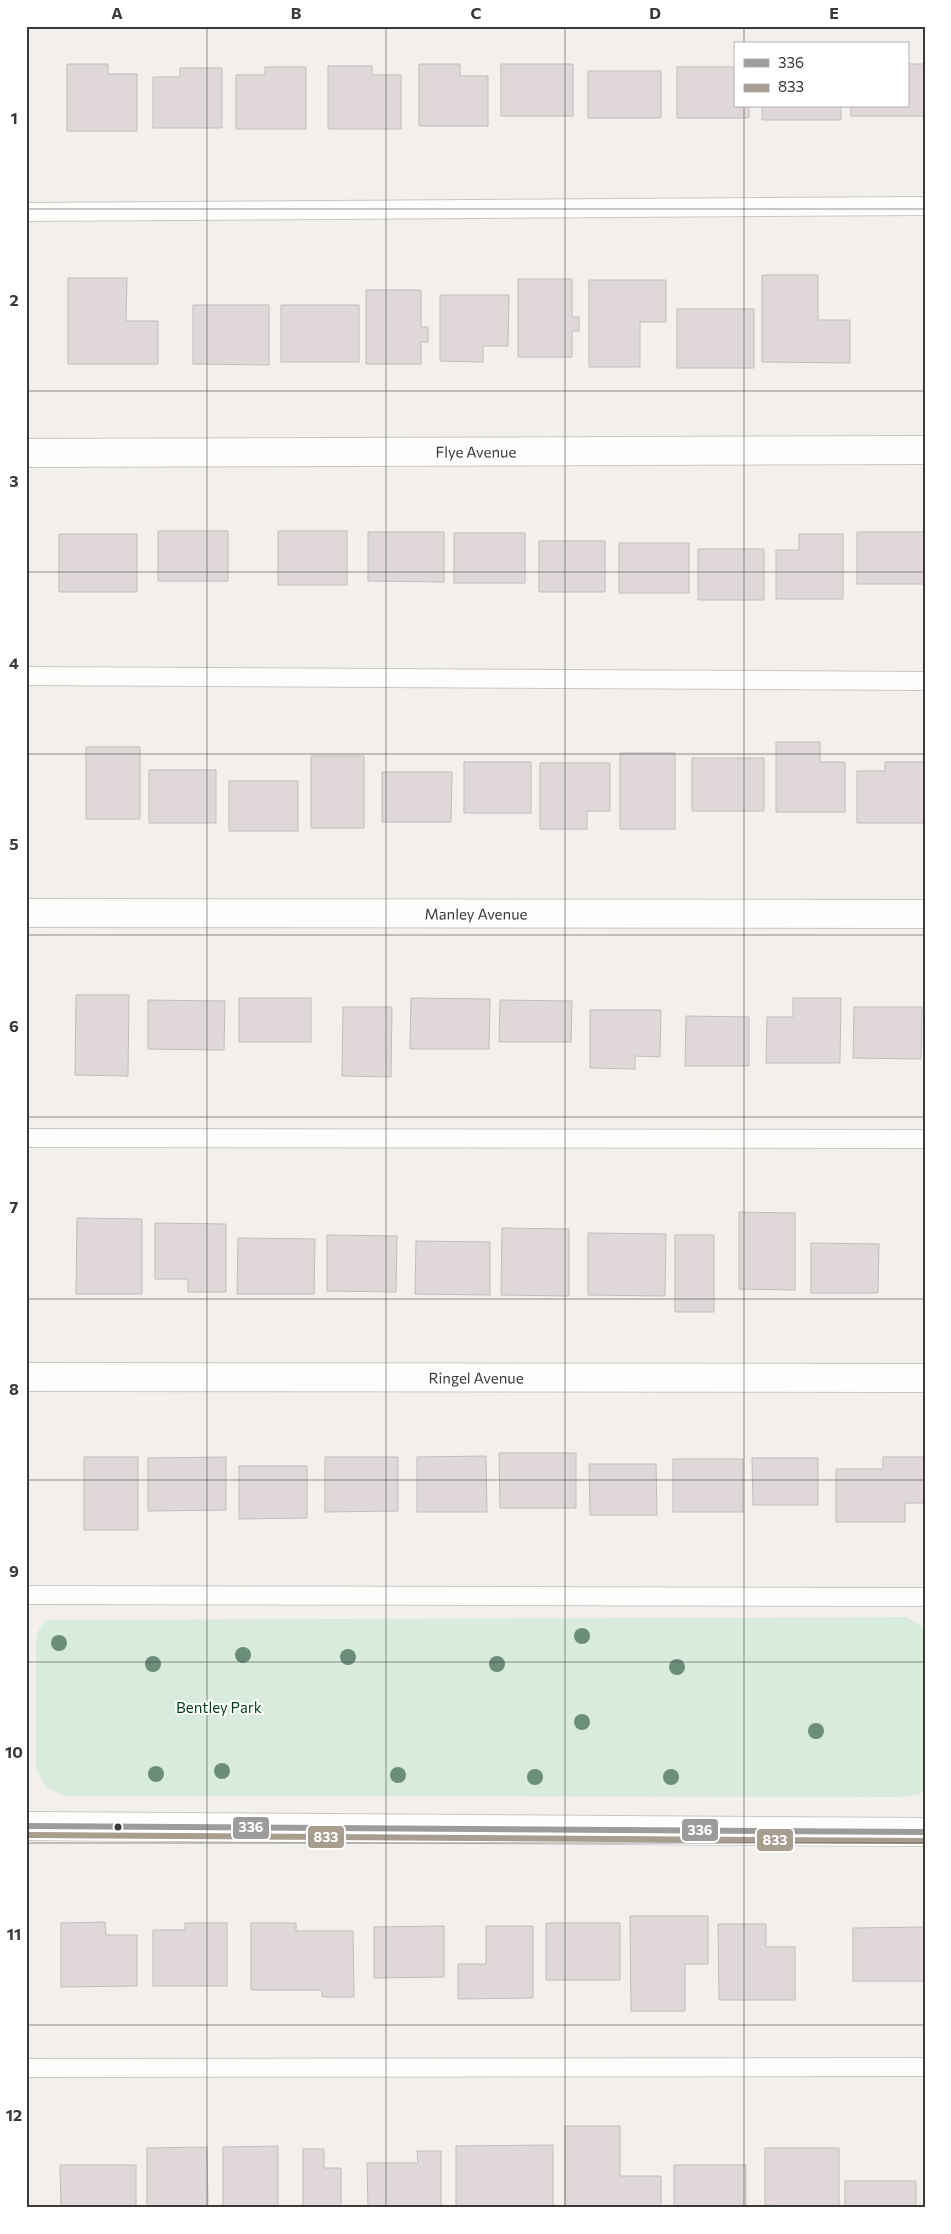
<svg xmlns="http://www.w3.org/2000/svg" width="951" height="2234" font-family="Commissioner,sans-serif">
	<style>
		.green { fill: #d9ebdc }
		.building { fill: #e0d7d9; stroke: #c0bebd }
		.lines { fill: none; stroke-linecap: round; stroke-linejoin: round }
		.lane-casing { stroke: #c9c7c4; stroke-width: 20 }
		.street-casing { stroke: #c9c7c4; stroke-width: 30 }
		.lane { stroke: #fdfdfc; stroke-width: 18 }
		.street { stroke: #fdfdfc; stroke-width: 28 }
		.bus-1-casing { stroke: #fff; stroke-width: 10 }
		.bus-2-casing { stroke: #fff; stroke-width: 10 }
		.bus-1 { stroke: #9e9c9b; stroke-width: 6 }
		.bus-2 { stroke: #a79e90; stroke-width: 6 }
		.tree { fill: #6d8d7b }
		.grid { fill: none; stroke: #3c3a37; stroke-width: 1; stroke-opacity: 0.55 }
		.bus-dot { fill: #3c3a37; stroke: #fff; stroke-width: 2 }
		.labels { text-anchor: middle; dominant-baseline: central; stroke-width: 4; stroke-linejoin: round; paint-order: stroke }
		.street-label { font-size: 15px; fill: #3c3a37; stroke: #fff }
		.park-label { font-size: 15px; fill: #003d1e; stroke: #fff }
		.line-badge { stroke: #fff; stroke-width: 2 }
		.badge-label { font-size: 14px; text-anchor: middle; font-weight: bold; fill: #fff }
		.neatline { fill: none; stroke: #3c3a37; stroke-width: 2 }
		.grid-label { font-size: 16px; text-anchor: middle; font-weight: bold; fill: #3c3a37 }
	</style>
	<rect width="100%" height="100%" fill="#f2efec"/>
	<path class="green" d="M906 1617 925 1629V1790L918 1795 901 1797 66 1796C46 1789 43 1787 36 1767V1636L40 1628 47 1620Z"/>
	<path class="building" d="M67 64H108V74H137V131H67Z
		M419 64H460V76H488V126H419Z
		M501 64H573V116H501Z
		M907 64H924V116H851V106H907Z
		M328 66H372V75H401V129H328Z
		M265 67H306V129H236V75H265Z
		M677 67H735V106H749V118H677Z
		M180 68H222V128H153V77H180Z
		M588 71H661V118H588Z
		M762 106H841V120H762Z
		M762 275H818V320H850V363L762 362Z
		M68 278H127L126 321H158V364H68Z
		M518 279H572V317H579V331H572V357H518Z
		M589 280H666V322H640V367H589Z
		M366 290H421V327H428V342H421V364H366Z
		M440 295H509L508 346H483V362L440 361Z
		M193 305H269V365L193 364Z
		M281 305H359V362H281Z
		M677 309H754V368H677Z
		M158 531H228V581H158Z
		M278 531H347V585H278Z
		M368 532H444V582L368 581Z
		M857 532H925V584H857Z
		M454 533H525V583H454Z
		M59 534H137V592H59Z
		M799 534H843V599H776V550H799Z
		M539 541H605V592H539Z
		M619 543H689V593H619Z
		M698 549H764V600H698Z
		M776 742H820V762H845V812H776Z
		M86 747H140V819H86Z
		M620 753H675V829H620Z
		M311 756H364V828H311Z
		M692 758H764V811H692Z
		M464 762H531V813H464Z
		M885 762H925V823H857V771H885Z
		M540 763H610V811H587V829H540Z
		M149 770H216V823H149Z
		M382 772H452L451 822H382Z
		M229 781H298V831H229Z
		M76 995H129L128 1076 75 1075Z
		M239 998H311V1042H239Z
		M411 998 490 999 489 1049H410Z
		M793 998H841L840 1063H766L767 1017H793Z
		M148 1000 225 1001 224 1050 148 1049Z
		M500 1000 572 1001 571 1042H499Z
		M343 1007H392L391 1077 342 1076Z
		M854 1007H922L921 1059 853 1058Z
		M590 1010H661L660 1057 635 1056V1069L590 1068Z
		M686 1016 749 1017V1066H685Z
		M739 1212 795 1213V1290L739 1289Z
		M77 1218 142 1219V1294H76Z
		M155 1223 226 1224V1292H188V1279H155Z
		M502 1228 569 1229V1296L501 1295Z
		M588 1233 666 1234 665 1296 588 1295Z
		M327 1235 397 1236 396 1292 327 1291Z
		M675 1235H714V1312H675Z
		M238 1238 315 1239 314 1294H237Z
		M416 1241 490 1242V1295L415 1294Z
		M811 1243 879 1244 878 1293H811Z
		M499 1453H576V1508H500Z
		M486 1456 487 1512H417V1457Z
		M84 1457H138V1530H84Z
		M226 1457V1510L148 1511V1458Z
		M325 1457H398V1511L325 1512Z
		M883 1457H925V1503H905V1522H836V1469H883Z
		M752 1458H818V1505H753Z
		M673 1459H743V1512H673Z
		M589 1464H656L657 1515H590Z
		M239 1466H307V1518L239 1519Z
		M630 1916H708V1964H685V2011H631Z
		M105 1922 106 1935H137V1986L61 1987V1923Z
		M185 1923H227V1986H153V1930H185Z
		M251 1923H296V1931H353L354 1997H322V1990H251Z
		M546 1923H620V1980H546Z
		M718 1924H766V1947H795V2000H719Z
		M444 1926V1977L374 1978V1927Z
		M486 1926H533V1998L458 1999V1964H486Z
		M925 1927V1981H853V1928Z
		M565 2126H620V2176H661V2208H565Z
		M553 2145V2208H456V2146Z
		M278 2146V2208H223V2147Z
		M207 2147 208 2208H147V2148Z
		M765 2148H839V2208L765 2205Z
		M303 2149H324V2168H341V2208H303Z
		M417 2151H441V2208H368L367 2163H418Z
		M60 2165H136V2208H61Z
		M674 2165H746V2208H674Z
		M845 2181H916V2208H845Z"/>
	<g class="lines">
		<g class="lane-casing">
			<path id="lane" d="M26 212 925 206
				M26 676 925 681
				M26 1138 925 1139
				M26 1595 925 1597
				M26 2068 925 2067"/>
		</g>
		<g class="street-casing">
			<g id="street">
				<path id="s1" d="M26 453 925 450"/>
				<path id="s2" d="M26 913 925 914"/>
				<path id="s3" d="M26 1377 925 1378"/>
				<path d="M26 1826 925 1832"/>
			</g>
		</g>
		<use href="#lane" class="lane"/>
		<use href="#street" class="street"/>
		<g class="bus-1-casing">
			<path id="bus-1" d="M26 1826 925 1832"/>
		</g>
		<g class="bus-2-casing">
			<path id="bus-2" d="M26 1835 925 1841"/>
		</g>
		<use href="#bus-1" class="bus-1"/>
		<use href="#bus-2" class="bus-2"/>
	</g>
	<g class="tree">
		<circle cx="582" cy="1636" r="8"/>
		<circle cx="59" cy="1643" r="8"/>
		<circle cx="243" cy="1655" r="8"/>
		<circle cx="348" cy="1657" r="8"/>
		<circle cx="153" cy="1664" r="8"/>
		<circle cx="497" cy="1664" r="8"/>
		<circle cx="677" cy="1667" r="8"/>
		<circle cx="582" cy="1722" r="8"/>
		<circle cx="816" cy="1731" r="8"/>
		<circle cx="222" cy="1771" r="8"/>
		<circle cx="156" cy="1774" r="8"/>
		<circle cx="398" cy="1775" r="8"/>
		<circle cx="535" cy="1777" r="8"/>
		<circle cx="671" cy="1777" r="8"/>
	</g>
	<path class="grid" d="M207 26V2208M386 26V2208M565 26V2208M744 26V44M744 106V2208M26 209H925M26 391H925M26 572H925M26 754H925M26 935H925M26 1117H925M26 1299H925M26 1480H925M26 1662H925M26 1843H925M26 2025H925"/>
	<circle class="bus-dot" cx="118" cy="1827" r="4.5"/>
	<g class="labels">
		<g class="street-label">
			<text stroke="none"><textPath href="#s1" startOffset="450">Flye Avenue</textPath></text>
			<text stroke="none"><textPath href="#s2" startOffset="450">Manley Avenue</textPath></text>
			<text stroke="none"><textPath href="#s3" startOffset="450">Ringel Avenue</textPath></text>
		</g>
		<g class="park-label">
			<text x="219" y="1707">Bentley Park</text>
		</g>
	</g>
	<g class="line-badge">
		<rect x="232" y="1816" width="38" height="24" rx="5" fill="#9e9c9b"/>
		<rect x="681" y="1818" width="38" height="24" rx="5" fill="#9e9c9b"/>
		<rect x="307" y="1825" width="38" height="24" rx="5" fill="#a79e90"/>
		<rect x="756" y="1828" width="38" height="24" rx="5" fill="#a79e90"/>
	</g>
	<g class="badge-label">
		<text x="251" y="1832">336</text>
		<text x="700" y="1835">336</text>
		<text x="326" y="1842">833</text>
		<text x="775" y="1845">833</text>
	</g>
	<rect width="951" height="2234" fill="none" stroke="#ffffff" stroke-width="55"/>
	<rect x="734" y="42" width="175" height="65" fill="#ffffff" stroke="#b1b0af"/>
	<rect x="744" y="59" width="25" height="8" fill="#9e9c9b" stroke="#b1b0af"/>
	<text x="778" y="68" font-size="15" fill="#3c3a37">336</text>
	<rect x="744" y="84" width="25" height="8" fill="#a79e90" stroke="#b1b0af"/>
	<text x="778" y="92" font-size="15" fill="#3c3a37">833</text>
	<rect x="28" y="28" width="896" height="2178" class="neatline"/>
	<g class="grid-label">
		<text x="117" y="19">A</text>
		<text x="296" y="19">B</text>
		<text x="476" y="19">C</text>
		<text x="655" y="19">D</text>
		<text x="834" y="19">E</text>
		<text x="14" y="124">1</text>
		<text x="14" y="306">2</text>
		<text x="14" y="487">3</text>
		<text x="14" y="669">4</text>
		<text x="14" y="850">5</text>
		<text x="14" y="1032">6</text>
		<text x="14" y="1213">7</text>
		<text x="14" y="1395">8</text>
		<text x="14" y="1577">9</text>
		<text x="14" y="1758">10</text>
		<text x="14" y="1940">11</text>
		<text x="14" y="2121">12</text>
	</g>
</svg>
